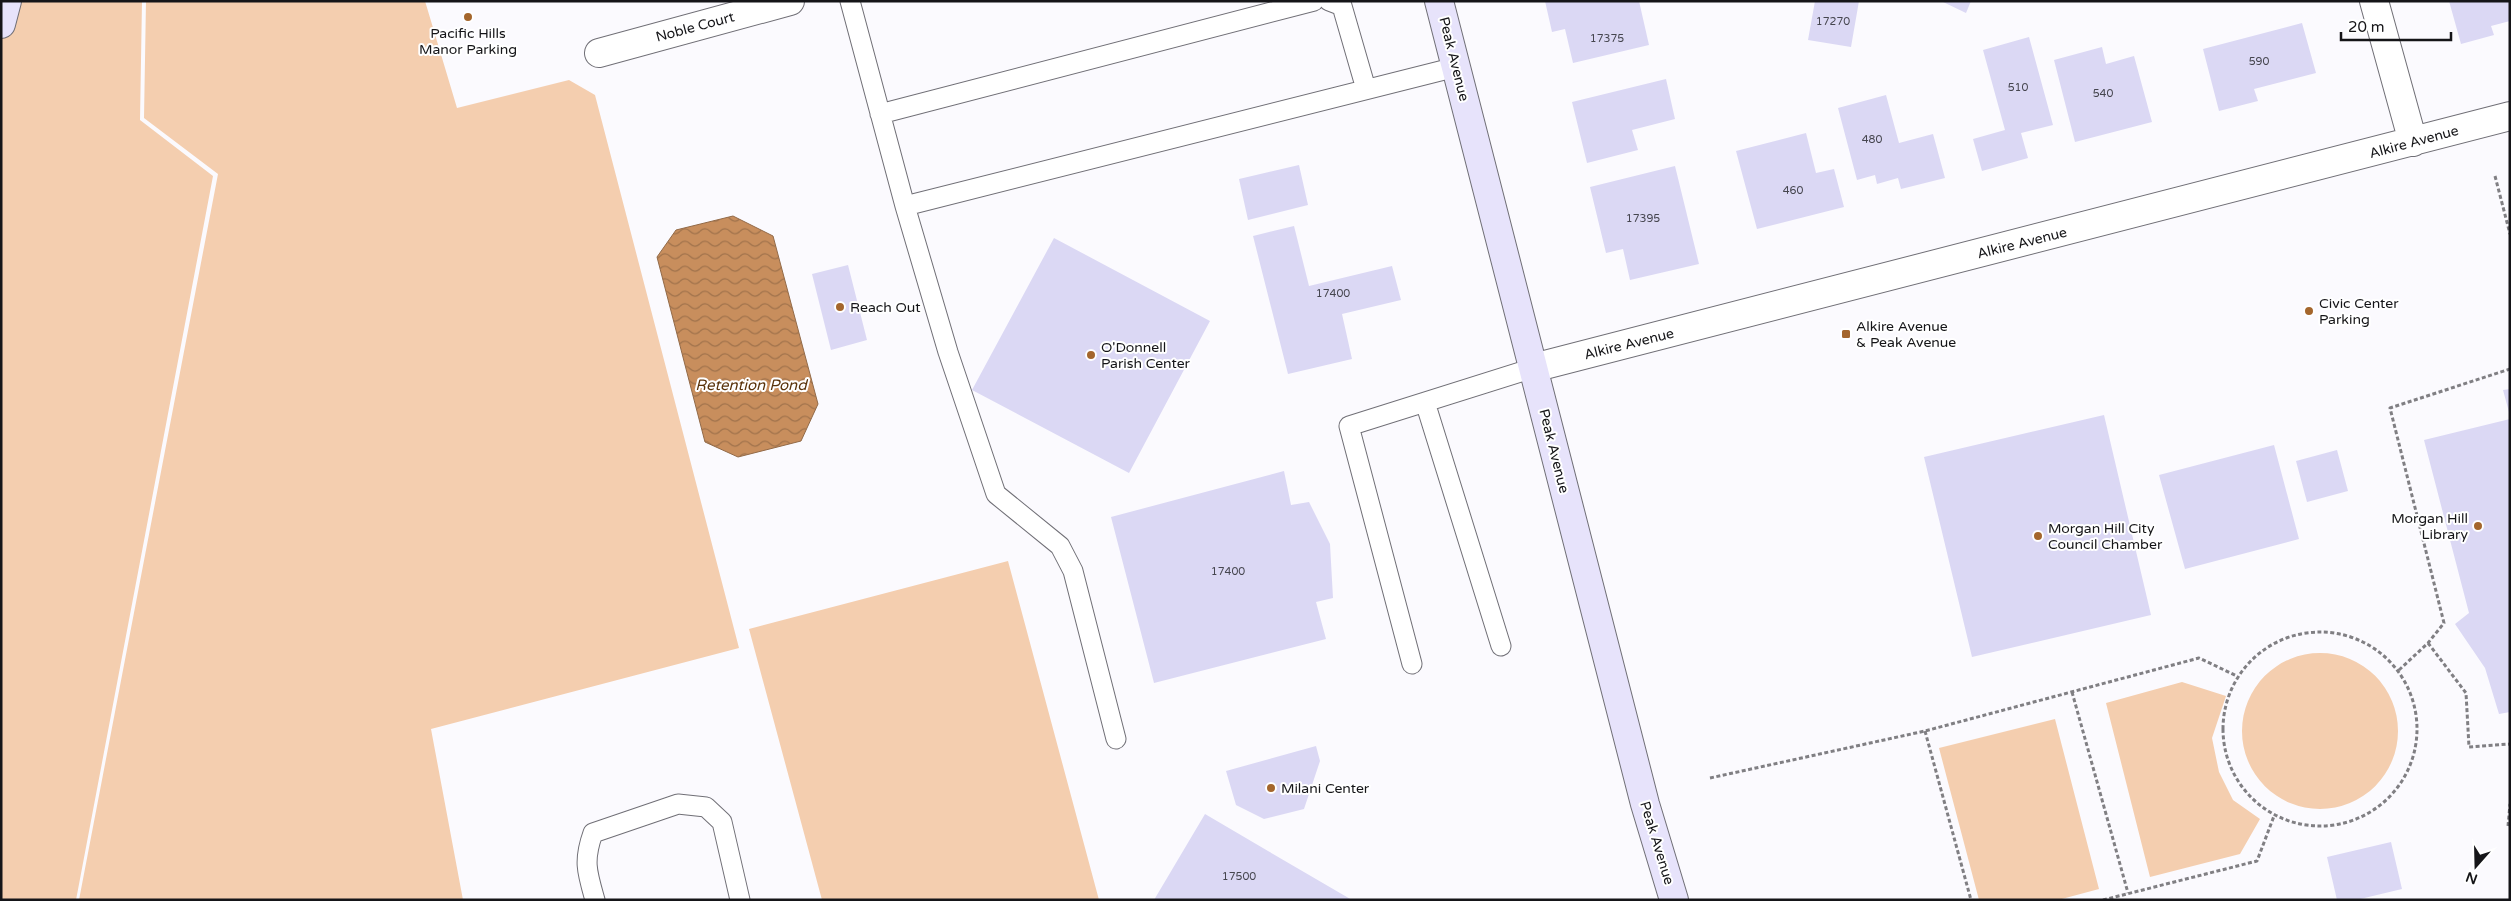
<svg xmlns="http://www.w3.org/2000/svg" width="2511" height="901" font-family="'Varela Round',sans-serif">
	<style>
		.grass { fill: #f4ceaf }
		.water { fill: url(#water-waves); stroke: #926a48 }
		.building { fill: #dbd8f4 }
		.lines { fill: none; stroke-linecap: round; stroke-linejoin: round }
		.lane-casing { stroke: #706f76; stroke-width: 21 }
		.street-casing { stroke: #706f76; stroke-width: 30 }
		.secondary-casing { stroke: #706f76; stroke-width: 30 }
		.path { stroke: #807f83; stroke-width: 3; stroke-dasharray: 4 2.5; stroke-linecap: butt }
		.lane { stroke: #fff; stroke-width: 19 }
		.street { stroke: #fff; stroke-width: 28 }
		.secondary { stroke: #e7e3fb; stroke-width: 28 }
		.poi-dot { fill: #a4662c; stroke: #fff; stroke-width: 2 }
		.labels { text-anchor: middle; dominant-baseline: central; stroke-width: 4; stroke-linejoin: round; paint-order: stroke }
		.number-label { font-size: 11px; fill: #46464f }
		.street-label { font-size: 14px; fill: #151518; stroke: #fff }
		.poi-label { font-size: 14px; fill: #151518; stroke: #fff; text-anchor: start }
		.water-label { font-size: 15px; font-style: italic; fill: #59320a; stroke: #fff }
	</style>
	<defs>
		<pattern id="water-waves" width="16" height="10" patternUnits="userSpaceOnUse" patternTransform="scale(1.25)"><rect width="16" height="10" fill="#c88e5d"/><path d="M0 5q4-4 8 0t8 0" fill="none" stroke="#a1734c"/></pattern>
	</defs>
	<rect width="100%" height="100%" fill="#fbfafe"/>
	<path class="grass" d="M1 1H142L140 120 213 176 76 900H1Z
		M146 1H425L457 108 569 80 595 95 739 648 431 729 463 900H79L218 174 144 118Z
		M1008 561 1099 900H822L749 629Z
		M2242 731a78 78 0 1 1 156 0a78 78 0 1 1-156 0Z
		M2182 682 2226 696 2212 738 2219 772 2233 800 2260 819 2240 854 2150 877 2106 703Z
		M2055 719 2099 889 2058 900H1979L1939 748Z"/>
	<path class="water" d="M733 216 773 236 818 404 801 441 738 457 705 442 657 257 676 230Z"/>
	<path class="building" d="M1545 1H1639L1649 45 1573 63 1565 29 1552 32Z
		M1815 1H1859L1851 47 1808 40Z
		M1941 1H1971L1966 13Z
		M2449 1H2510V21L2491 26 2494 35 2461 44Z
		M2302 23 2316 73 2254 89 2258 101 2219 111 2203 49Z
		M2029 37 2053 125 2021 133 2028 158 1982 171 1973 139 2005 130 1983 50Z
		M2102 47 2106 64 2134 56 2152 122 2075 142 2054 60Z
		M1666 79 1675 119 1632 130 1638 150 1587 163 1572 102Z
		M1886 95 1899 143 1933 134 1945 178 1901 189 1898 178 1877 184 1875 175 1857 180 1838 108Z
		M1806 133 1816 173 1834 169 1844 207 1757 229 1736 151Z
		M1299 165 1308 205 1248 220 1239 179Z
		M1675 166 1699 264 1630 280 1623 249 1606 253 1590 187Z
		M1294 226 1309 286 1392 266 1401 300 1342 314 1352 359 1288 374 1253 236Z
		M1054 238 1210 321 1129 473 972 390Z
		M848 265 867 340 831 350 812 274Z
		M2510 389V412H2509L2503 390Z
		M2104 415 2151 615 1972 657 1924 457Z
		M2510 419V712L2499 714 2485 668 2455 624 2469 613 2424 440Z
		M2274 445 2299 539 2185 569 2159 475Z
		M2337 450 2348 491 2307 502 2296 461Z
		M1284 471 1291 505 1309 502 1330 544 1333 598 1316 602 1326 639 1154 683 1111 517Z
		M1316 746 1320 761 1304 809 1264 819 1236 805 1226 771Z
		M1205 814 1268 851 1352 900H1154Z
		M2391 842 2402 889 2356 900H2337L2327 857Z"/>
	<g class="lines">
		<g class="lane-casing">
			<path id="lane" d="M850 1 905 206
				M1329 1 1342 6 1366 89
				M880 114 1314 1
				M1425 402 1501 646
				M1412 664 1349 426 1533 368
				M1116 739 1073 571 1060 546 996 494 948 352 905 206 1456 67
				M595 900C587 872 583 861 593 833L678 804 706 807 722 822 740 900"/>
		</g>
		<g class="street-casing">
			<path id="street" d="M2374 1 2413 142
				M599 53 790 1
				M1533 368 2510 116"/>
		</g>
		<g class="secondary-casing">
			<path id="secondary" d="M1439 1 1645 804 1674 900
				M1 24 7 1"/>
		</g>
		<path class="path" d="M2495 176 2510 234
			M2223 729a97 97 0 1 1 194 0a97 97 0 1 1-194 0Z
			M2428 643 2466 693 2469 747 2510 744
			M2399 670 2428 643 2444 623 2390 408 2510 369
			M2072 692 2128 893
			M1925 731 1971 900
			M1710 778 1925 731 2199 658 2237 676
			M2508 826 2510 804
			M2103 900 2257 861 2274 816"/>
		<use href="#lane" class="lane"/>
		<use href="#street" class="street"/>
		<use href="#secondary" class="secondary"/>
	</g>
	<g class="poi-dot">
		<circle cx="468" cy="17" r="5"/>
		<circle cx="840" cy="307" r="5"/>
		<circle cx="2309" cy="311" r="5"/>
		<rect x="1841" y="329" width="10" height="10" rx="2.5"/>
		<circle cx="1091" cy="355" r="5"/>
		<circle cx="2478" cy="526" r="5"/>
		<circle cx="2038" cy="536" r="5"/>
		<circle cx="1271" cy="788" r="5"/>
	</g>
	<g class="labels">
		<g class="number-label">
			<text x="1833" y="21">17270</text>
			<text x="1607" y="38">17375</text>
			<text x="2259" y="61">590</text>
			<text x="2018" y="87">510</text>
			<text x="2103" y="93">540</text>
			<text x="1872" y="139">480</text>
			<text x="1793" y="190">460</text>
			<text x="1643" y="218">17395</text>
			<text x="1333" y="293">17400</text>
			<text x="1228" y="571">17400</text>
			<text x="1239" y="876">17500</text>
		</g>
		<g class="street-label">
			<text transform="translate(695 27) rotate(-15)">Noble Court</text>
			<text transform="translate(1454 59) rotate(76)">Peak Avenue</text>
			<text transform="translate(2414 142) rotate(-15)">Alkire Avenue</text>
			<text transform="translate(2022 243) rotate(-14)">Alkire Avenue</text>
			<text transform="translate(1629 344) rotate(-14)">Alkire Avenue</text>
			<text transform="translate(1554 451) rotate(76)">Peak Avenue</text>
			<text transform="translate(1657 843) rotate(73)">Peak Avenue</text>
		</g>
		<g class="poi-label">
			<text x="468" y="33" text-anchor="middle">Pacific Hills<tspan x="468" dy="16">Manor Parking</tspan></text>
			<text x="2319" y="303">Civic Center<tspan x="2319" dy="16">Parking</tspan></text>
			<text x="850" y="307">Reach Out</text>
			<text x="1856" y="326">Alkire Avenue<tspan x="1856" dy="16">&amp; Peak Avenue</tspan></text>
			<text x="1101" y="347">O'Donnell<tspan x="1101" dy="16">Parish Center</tspan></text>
			<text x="2468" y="518" text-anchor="end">Morgan Hill<tspan x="2468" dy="16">Library</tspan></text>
			<text x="2048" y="528">Morgan Hill City<tspan x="2048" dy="16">Council Chamber</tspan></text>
			<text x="1281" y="788">Milani Center</text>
		</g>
		<g class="water-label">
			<text x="751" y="385">Retention Pond</text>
		</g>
	</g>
	<rect width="2511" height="901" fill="none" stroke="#151518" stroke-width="5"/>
	<g transform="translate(2476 866) rotate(200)" stroke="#ffffff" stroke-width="4" paint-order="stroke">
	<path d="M0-4L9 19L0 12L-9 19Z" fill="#151518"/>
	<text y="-8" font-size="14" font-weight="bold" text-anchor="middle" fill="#151518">N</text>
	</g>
	<path d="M2341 32v8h110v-8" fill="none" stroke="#151518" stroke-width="2.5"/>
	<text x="2348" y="32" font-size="15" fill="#151518" stroke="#ffffff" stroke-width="4" paint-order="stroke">20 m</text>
</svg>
